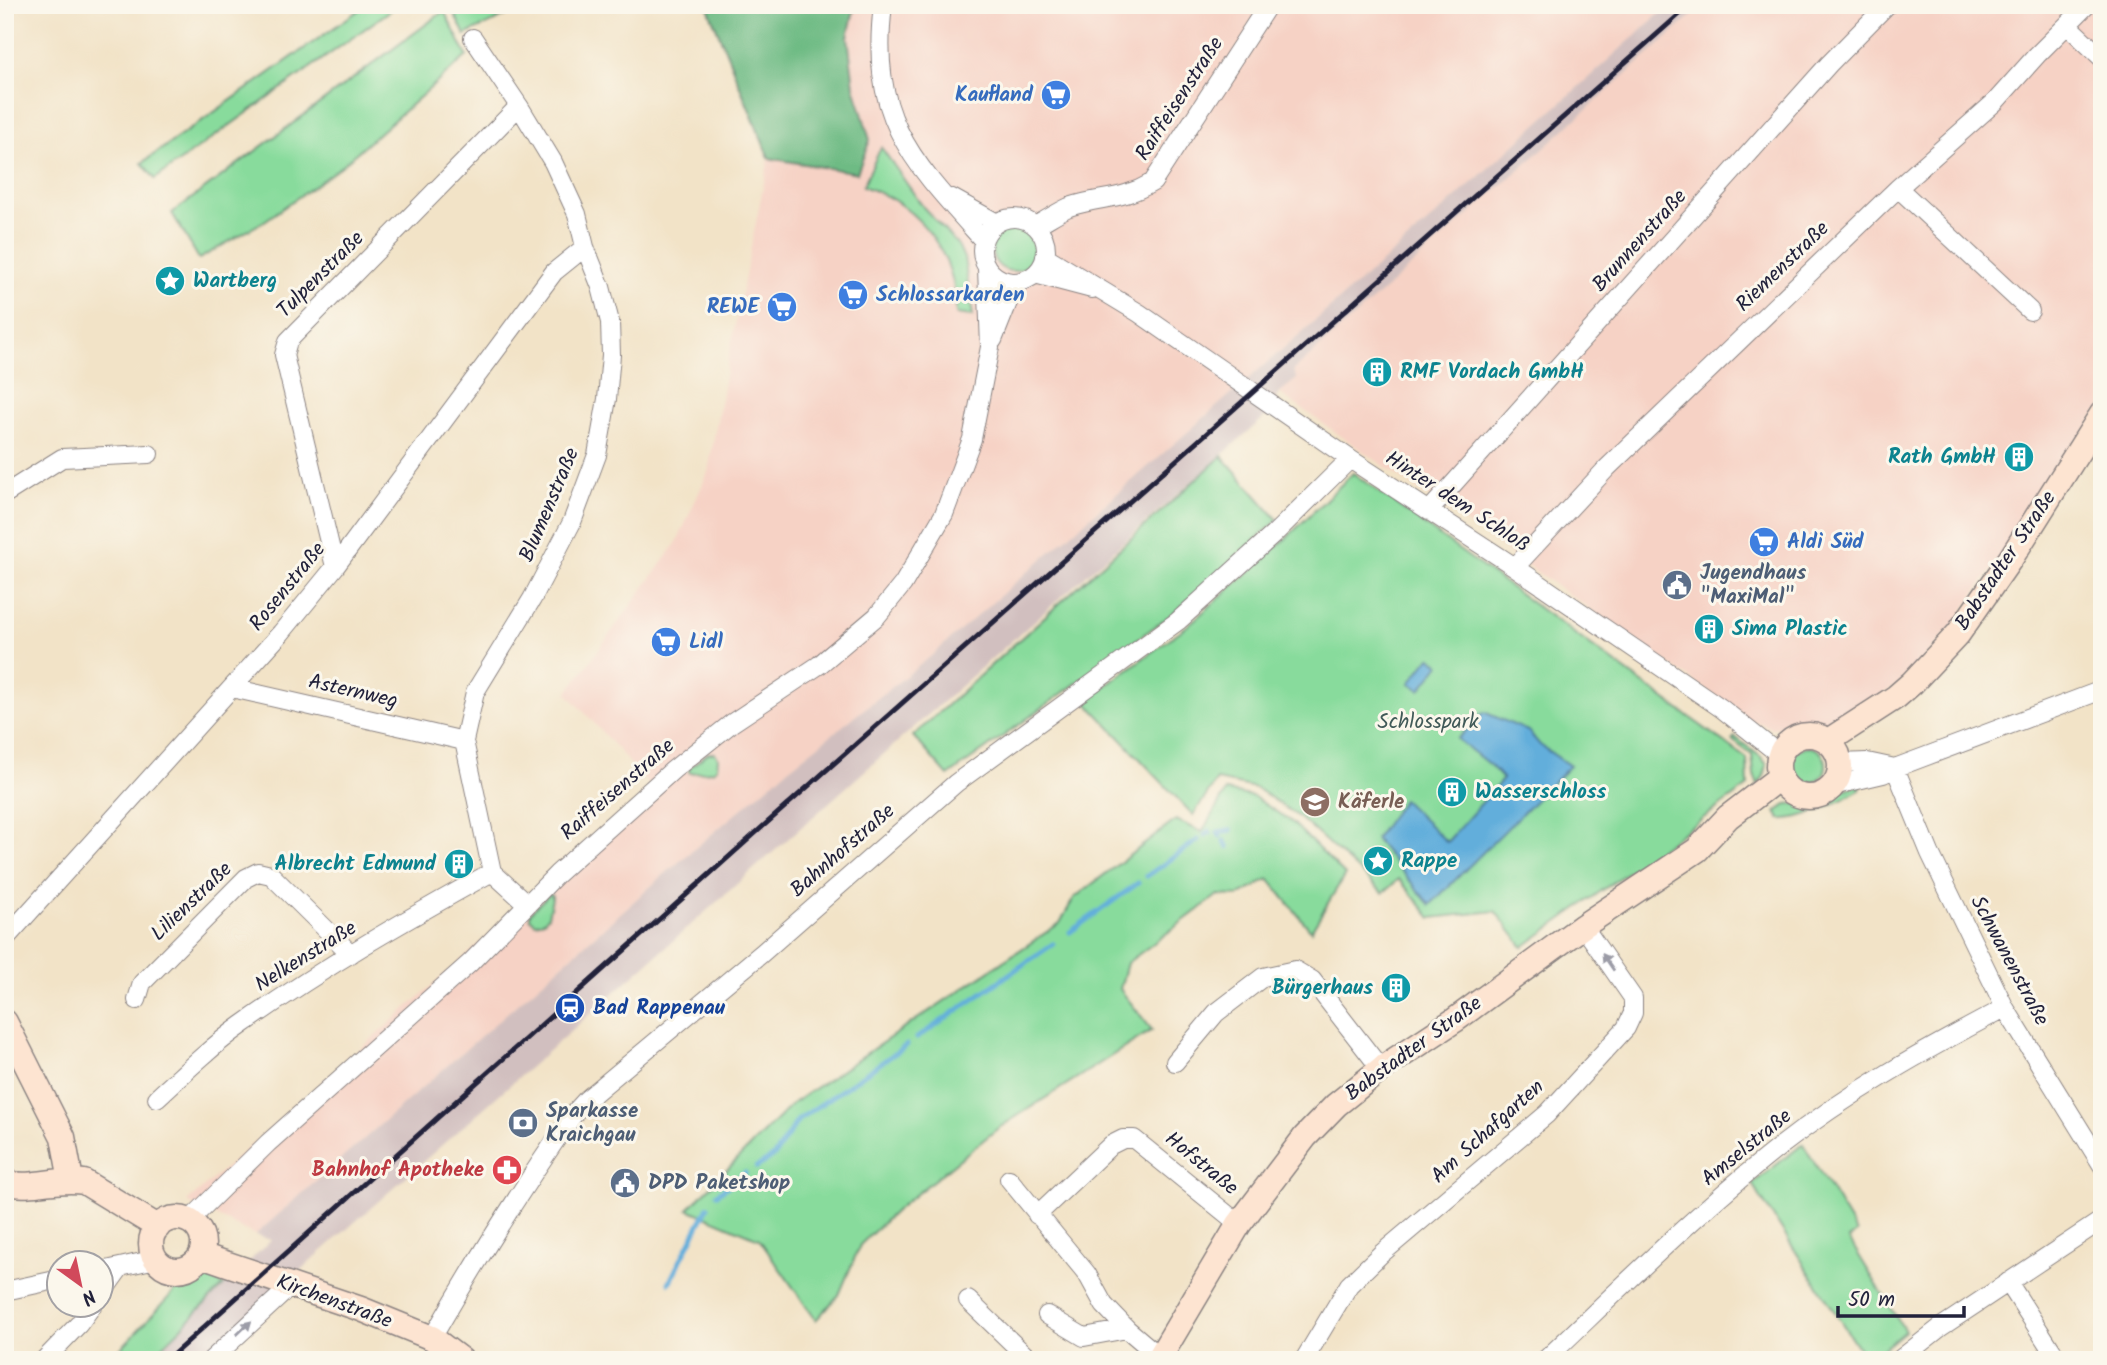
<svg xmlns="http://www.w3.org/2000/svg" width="2107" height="1365" font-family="Kalam,sans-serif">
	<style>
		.built { fill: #f6d2c5 }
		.industrial { fill: #d1bfbf }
		.green { fill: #88db9c; stroke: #557e6c; stroke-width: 2 }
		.forest { fill: #6ebb84; stroke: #486e60; stroke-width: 2 }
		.water { fill: #62aedb; stroke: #42688b; stroke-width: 2 }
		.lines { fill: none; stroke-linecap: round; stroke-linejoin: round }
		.stream { stroke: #62aedb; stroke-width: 5 }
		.street-casing { stroke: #8a8281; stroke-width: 20 }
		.secondary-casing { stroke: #8a8281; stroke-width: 27 }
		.street { stroke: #fff; stroke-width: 18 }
		.secondary { stroke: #fde4d1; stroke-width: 24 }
		.rail { stroke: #22223b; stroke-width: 5 }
		.oneway { fill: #9c9ca7 }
		.labels { text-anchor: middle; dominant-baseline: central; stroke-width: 6; stroke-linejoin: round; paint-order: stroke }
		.shop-label { font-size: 21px; font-weight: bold; fill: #366cbe; stroke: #fbf7ec; text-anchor: start }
		.street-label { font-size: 21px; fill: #22223b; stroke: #fbf7ec }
		.culture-label { font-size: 21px; font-weight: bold; fill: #0d838f; stroke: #fbf7ec; text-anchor: start }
		.service-label { font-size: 21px; font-weight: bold; fill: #4e5e75; stroke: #fbf7ec; text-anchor: start }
		.park-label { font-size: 21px; fill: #415a58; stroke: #fbf7ec }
		.education-label { font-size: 21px; font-weight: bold; fill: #785e54; stroke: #fbf7ec; text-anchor: start }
		.transit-label { font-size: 21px; font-weight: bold; fill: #164399; stroke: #fbf7ec; text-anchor: start }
		.health-label { font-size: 21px; font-weight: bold; fill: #be3a42; stroke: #fbf7ec; text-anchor: end }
	</style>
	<rect width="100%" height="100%" fill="#fbf7ec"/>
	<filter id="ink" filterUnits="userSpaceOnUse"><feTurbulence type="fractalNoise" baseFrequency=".0143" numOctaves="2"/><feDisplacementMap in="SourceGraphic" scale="14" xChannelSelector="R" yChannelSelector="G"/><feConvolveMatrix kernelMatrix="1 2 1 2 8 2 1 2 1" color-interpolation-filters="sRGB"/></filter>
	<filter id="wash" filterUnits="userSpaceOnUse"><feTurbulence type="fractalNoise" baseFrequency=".00686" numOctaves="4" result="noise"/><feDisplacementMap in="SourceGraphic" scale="28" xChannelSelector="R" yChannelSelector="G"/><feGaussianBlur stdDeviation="1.57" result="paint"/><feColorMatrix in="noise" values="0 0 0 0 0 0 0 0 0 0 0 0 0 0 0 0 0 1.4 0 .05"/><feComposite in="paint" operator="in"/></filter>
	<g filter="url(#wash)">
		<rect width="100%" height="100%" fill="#f2e3c7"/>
		<path class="built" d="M855 5H1672L1658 15 1434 217 930 657 787 770 666 873 255 1235 187 1202 654 790 567 693 677 542 708 472 726 370 769 158 857 172 870 140 854 86 848 37Z
			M1704 5H2102V406L1952 628 1900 683 1837 725 1806 723 1772 728 1747 718 1279 393 1297 379 1293 371Z"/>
		<path class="industrial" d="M1672 5H1704L1293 371 1297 379 1279 393 1267 415 199 1360H149L271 1240 255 1235 666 873 787 770 930 657 1434 217 1658 15Z"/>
		<path class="green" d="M366 5H398L155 179 142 163Z
			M450 5H528L465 35Z
			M444 11 467 56 339 168 266 220 199 259 172 213Z
			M881 147 924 208 958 245 964 258 973 316 956 314C957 268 935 229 898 203 888 195 874 191 863 186Z
			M992 250a21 21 0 1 1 42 0a21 21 0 1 1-42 0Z
			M1222 456 1278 520 1175 612 948 776 913 736Z
			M1353 473 1747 759 1748 786 1523 947 1495 911 1431 918 1399 879 1383 893 1299 817 1256 788 1217 780 1193 815 1085 701 1187 626 1272 552Z
			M1735 737 1761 757 1767 765 1764 776 1758 785 1754 775 1752 755 1732 740Z
			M1790 765a18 18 0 1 1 36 0a18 18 0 1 1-36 0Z
			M708 753H715L718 757 717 768 712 771 690 773 688 769Z
			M1861 785 1860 790C1841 801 1801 821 1780 819L1776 812 1786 805 1822 802 1842 790Z
			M1226 791 1254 797 1293 823 1345 875 1311 931 1269 879 1238 896 1218 895 1127 963 1120 989 1152 1030 997 1129 894 1212 860 1245 839 1295 816 1320 759 1239 688 1209 793 1103 1060 923 1074 898 1176 820 1202 832Z
			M549 894 552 895V898L548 916 544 921 535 923 530 918V913Z
			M1803 1144 1857 1233 1849 1239 1905 1331 1870 1360H1866L1752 1184Z
			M187 1278H211L224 1285 149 1360H110Z"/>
		<path class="forest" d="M707 5H855L848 37 854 86 870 140 857 173 769 158Z"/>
		<path class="water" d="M1430 657 1440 664 1420 690 1410 683Z
			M1484 712 1528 731 1540 745 1570 766 1430 905 1375 839 1403 800 1447 842 1503 779 1491 766 1457 739Z"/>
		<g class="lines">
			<path class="stream" d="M1205 835 1209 831 1210 833
				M1220 836 1218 832 1231 830
				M1224 841 1228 847
				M1147 876 1198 840
				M1070 932 1138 883
				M917 1038 1053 944
				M757 1167 774 1156 798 1120 907 1045
				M717 1194 745 1173
				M669 1283 708 1207"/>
		</g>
	</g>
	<g filter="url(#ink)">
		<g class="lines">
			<g class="street-casing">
				<path id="street" d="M883 5C869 119 912 161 983 240
					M2068 26 2102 58
					M473 38 519 106 553 162 577 214 585 247 601 287 610 322 611 355 607 399 597 455 572 522 532 599 475 692 464 741 492 872 526 903
					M1898 188 2030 311
					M952 198 997 223
					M982 250a32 32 0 1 1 64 0a32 32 0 1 1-64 0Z
					M1035 226C1046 220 1058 212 1069 207 1100 196 1121 201 1153 182L1268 5
					M1045 256 1139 313 1350 459 1515 567 1721 708 1780 755
					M1035 274 1092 289
					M993 340 1016 282
					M5 494 62 458 149 454
					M1429 511 1829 64 1887 5
					M335 567 284 355 288 341 519 106
					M1515 567 1607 468 1898 188 1995 102 2037 55 2087 5
					M232 688 464 741
					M1840 763 1867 762 1895 768
					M1895 768 1930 853 2005 1008 2102 1165
					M1832 786 1883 774 1900 766 2102 690
					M5 939 281 633 335 567 554 272 585 247
					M137 1000 142 983 246 878 258 872 271 875 351 954
					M1175 1062 1216 1013 1263 977 1295 970 1312 980 1381 1069
					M157 1098C185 1072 212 1046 242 1025 322 968 407 919 492 872
					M1009 1179 1087 1274 1104 1305 1127 1329
					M1037 1215 1111 1145 1123 1139H1134L1239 1224
					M189 1221 268 1143 470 963 557 874 673 770 732 723 819 665 877 616 903 584 944 514 972 439 990 347 987 268
					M102 1271 156 1259
					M2008 1282 2058 1360
					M5 1291 60 1279
					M102 1293 120 1268
					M968 1300 1030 1360
					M1047 1315 1084 1337 1127 1329 1160 1357
					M432 1338C477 1260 524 1184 576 1111L586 1100 761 954 956 783 1178 621 1273 535 1350 459
					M44 1360 79 1324 92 1306
					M211 1360 291 1286
					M1304 1360 1349 1285 1381 1254 1547 1114 1626 1028 1633 1013V998L1583 926
					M1545 1360C1621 1288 1696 1213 1778 1148 1848 1093 1927 1049 2005 1008
					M1899 1360 1941 1327 2102 1220"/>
			</g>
			<g class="secondary-casing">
				<path id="secondary" d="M1778 766a31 31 0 1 1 62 0a31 31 0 1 1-62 0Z
					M1828 741 1896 697 1912 683 1958 634 2011 558 2102 414
					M5 1022 63 1137 71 1180
					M5 1183C36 1189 56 1177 84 1182L158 1227
					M151 1244a26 26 0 1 1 52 0a26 26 0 1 1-52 0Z
					M201 1255 361 1309 432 1338 461 1360
					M1158 1360 1239 1224 1305 1137 1336 1105 1381 1069 1455 1020 1583 926 1697 850 1728 817 1780 777"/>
			</g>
			<use href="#street" class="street"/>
			<use href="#secondary" class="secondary"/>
			<path class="rail" d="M167 1360 760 829 1690 5"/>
		</g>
		<defs><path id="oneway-solid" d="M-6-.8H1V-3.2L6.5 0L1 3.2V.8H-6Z" transform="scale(1.75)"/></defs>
		<g class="oneway">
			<use href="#oneway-solid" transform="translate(1608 962) rotate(-125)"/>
			<use href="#oneway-solid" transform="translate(244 1328) rotate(-43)"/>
		</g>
	</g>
	<defs>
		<g id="supermarket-disc" transform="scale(1.575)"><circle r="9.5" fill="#3f7fe0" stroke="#fbf7ec"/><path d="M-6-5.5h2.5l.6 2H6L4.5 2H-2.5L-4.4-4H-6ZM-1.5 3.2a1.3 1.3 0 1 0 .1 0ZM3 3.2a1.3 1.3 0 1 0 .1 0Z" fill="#fff"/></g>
		<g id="sight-disc" transform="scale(1.575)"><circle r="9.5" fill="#0f9aa8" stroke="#fbf7ec"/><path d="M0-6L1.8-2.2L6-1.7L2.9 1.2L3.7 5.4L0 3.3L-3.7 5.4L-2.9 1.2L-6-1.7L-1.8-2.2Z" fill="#fff"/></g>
		<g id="building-disc" transform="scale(1.575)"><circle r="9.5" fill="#0f9aa8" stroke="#fbf7ec"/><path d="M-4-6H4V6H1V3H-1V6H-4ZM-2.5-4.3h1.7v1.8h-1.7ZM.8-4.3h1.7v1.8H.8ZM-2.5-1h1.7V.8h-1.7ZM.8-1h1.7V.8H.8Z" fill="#fff"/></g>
		<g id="civic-disc" transform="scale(1.575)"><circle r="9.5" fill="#5c6f8a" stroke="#fbf7ec"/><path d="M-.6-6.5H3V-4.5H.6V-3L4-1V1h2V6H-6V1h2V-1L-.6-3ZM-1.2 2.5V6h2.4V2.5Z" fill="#fff"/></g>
		<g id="school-disc" transform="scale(1.575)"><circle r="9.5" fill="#8d6e63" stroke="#fbf7ec"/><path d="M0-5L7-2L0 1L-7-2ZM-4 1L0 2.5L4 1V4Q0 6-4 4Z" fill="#fff"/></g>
		<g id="station-disc" transform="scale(1.575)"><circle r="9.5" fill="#1a4fb4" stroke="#fbf7ec"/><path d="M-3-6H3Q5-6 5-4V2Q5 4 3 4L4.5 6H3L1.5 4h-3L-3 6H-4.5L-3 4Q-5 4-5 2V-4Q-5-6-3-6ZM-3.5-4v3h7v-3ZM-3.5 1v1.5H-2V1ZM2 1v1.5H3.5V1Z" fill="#fff"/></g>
		<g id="bank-disc" transform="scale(1.575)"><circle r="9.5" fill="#5c6f8a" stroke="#fbf7ec"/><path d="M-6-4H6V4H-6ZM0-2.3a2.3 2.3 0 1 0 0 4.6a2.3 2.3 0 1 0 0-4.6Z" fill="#fff"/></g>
		<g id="pharmacy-disc" transform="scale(1.575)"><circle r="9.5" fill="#e0444e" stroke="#fbf7ec"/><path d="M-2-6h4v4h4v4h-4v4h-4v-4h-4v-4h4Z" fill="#fff"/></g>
	</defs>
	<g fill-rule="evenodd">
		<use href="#supermarket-disc" x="1056" y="95"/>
		<use href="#sight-disc" x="170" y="281"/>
		<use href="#supermarket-disc" x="853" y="295"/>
		<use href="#supermarket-disc" x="782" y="307"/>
		<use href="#building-disc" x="1377" y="372"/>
		<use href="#building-disc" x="2019" y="457"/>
		<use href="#supermarket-disc" x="1764" y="542"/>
		<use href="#civic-disc" x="1677" y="585"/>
		<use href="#building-disc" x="1709" y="629"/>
		<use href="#supermarket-disc" x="666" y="642"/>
		<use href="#building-disc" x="1452" y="792"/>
		<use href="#school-disc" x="1315" y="802"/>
		<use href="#sight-disc" x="1378" y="861"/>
		<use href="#building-disc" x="459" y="864"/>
		<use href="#building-disc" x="1396" y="988"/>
		<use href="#station-disc" x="570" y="1008"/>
		<use href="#bank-disc" x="523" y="1123"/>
		<use href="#pharmacy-disc" x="507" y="1170"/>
		<use href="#civic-disc" x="625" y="1183"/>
	</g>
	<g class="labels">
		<g class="shop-label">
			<text x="1033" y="95" text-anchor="end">Kaufland</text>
			<text x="876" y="295">Schlossarkarden</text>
			<text x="759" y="307" text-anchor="end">REWE</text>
			<text x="1787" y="542">Aldi Süd</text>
			<text x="689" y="642">Lidl</text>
		</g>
		<g class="street-label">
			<text transform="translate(1180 99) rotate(-57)">Raiffeisenstraße</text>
			<text transform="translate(1640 241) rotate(-48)">Brunnenstraße</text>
			<text transform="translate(1783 267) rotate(-44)">Riemenstraße</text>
			<text transform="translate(321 275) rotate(-45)">Tulpenstraße</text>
			<text transform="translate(1457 502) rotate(33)">Hinter dem Schloß</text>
			<text transform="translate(550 505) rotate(-67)">Blumenstraße</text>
			<text transform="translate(2006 561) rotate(-56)">Babstadter Straße</text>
			<text transform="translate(288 587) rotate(-51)">Rosenstraße</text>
			<text transform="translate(353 692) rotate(13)">Asternweg</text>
			<text transform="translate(618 790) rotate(-41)">Raiffeisenstraße</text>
			<text transform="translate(843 851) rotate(-41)">Bahnhofstraße</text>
			<text transform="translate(192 902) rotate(-44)">Lilienstraße</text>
			<text transform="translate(306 957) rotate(-32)">Nelkenstraße</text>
			<text transform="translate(2009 961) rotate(62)">Schwanenstraße</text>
			<text transform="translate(1414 1049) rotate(-36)">Babstadter Straße</text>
			<text transform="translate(1488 1132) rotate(-42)">Am Schafgarten</text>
			<text transform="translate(1747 1148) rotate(-39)">Amselstraße</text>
			<text transform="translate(1201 1164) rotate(39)">Hofstraße</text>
			<text transform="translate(334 1302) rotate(20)">Kirchenstraße</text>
		</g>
		<g class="culture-label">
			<text x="193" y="281">Wartberg</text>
			<text x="1400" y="372">RMF Vordach GmbH</text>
			<text x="1996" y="457" text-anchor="end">Rath GmbH</text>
			<text x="1732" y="629">Sima Plastic</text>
			<text x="1475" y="792">Wasserschloss</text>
			<text x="1401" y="861">Rappe</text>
			<text x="436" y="864" text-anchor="end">Albrecht Edmund</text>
			<text x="1373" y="988" text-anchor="end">Bürgerhaus</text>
		</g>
		<g class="service-label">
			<text x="1700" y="573">Jugendhaus<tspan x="1700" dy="24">"MaxiMal"</tspan></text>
			<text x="546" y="1111">Sparkasse<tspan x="546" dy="24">Kraichgau</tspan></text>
			<text x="648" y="1183">DPD Paketshop</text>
		</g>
		<g class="park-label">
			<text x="1428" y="722">Schlosspark</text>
		</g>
		<g class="education-label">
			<text x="1338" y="802">Käferle</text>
		</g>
		<g class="transit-label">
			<text x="593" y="1008">Bad Rappenau</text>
		</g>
		<g class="health-label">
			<text x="484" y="1170">Bahnhof Apotheke</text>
		</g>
	</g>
	<rect width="2107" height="1365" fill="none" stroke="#fbf7ec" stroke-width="28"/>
	<g transform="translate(80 1284) rotate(147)"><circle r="33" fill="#fbf7ec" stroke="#a4a2a5" stroke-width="2"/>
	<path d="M0-5L12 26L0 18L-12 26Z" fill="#d1495b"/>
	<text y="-10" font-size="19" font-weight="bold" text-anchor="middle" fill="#22223b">N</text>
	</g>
	<path d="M1838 1306v10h126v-10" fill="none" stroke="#22223b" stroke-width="3.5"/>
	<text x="1848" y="1306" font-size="21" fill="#22223b" stroke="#fbf7ec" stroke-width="5" paint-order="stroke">50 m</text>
</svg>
